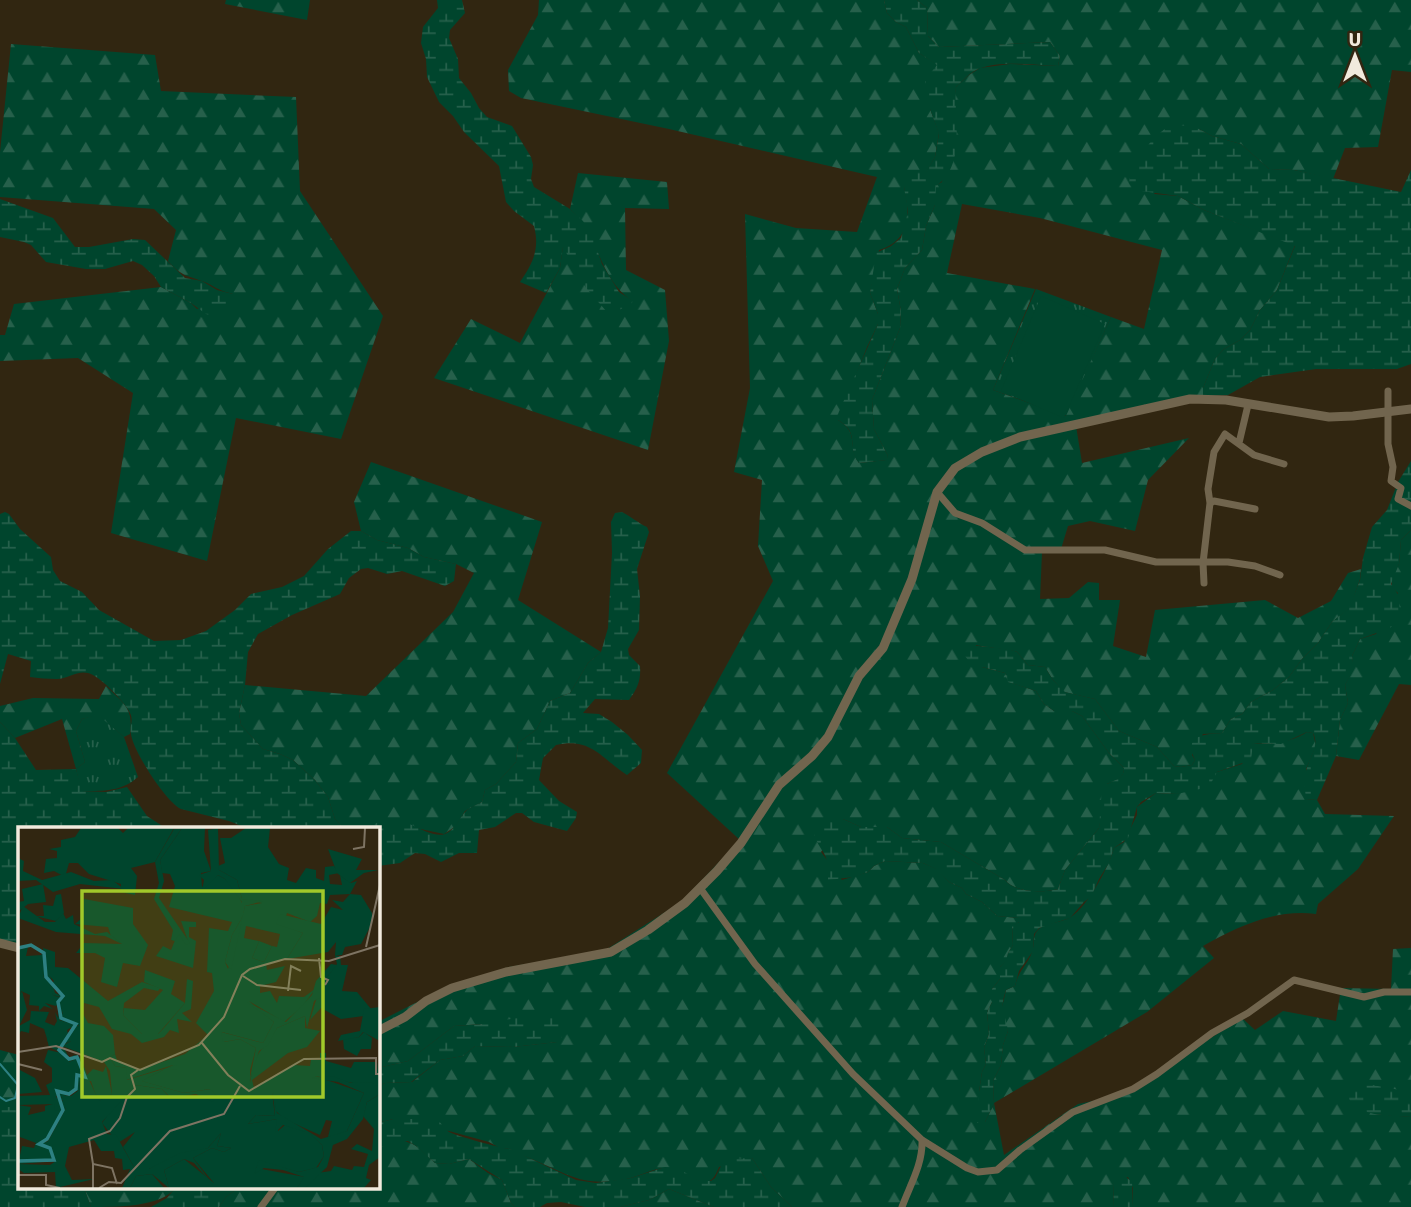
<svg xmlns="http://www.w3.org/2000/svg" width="1411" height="1207" font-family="Signika,sans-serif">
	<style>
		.grass { fill: url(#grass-tufts) }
		.forest { fill: url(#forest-firs); fill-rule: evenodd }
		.wetland { fill: url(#wetland-marsh) }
		.park { fill: #00452d }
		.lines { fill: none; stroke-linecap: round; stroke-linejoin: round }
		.stream { stroke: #2d8082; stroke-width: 2 }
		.minor { stroke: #71654e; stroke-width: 7 }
		.tertiary { stroke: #71654e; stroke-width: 9 }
		.inset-river { fill: none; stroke: #2d8082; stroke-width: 3.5 }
		.inset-road { fill: none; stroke: #7e7463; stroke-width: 2 }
		.view { fill: #a1c92a; fill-opacity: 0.15; stroke: #a1c92a; stroke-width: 3.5 }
		.inset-edge { fill: none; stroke: #f1eadd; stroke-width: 3.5 }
	</style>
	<defs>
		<pattern id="grass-tufts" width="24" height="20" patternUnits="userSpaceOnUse" patternTransform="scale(1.75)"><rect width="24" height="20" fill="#00452d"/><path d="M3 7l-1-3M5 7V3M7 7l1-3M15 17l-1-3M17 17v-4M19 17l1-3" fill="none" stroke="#26604b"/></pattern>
		<pattern id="forest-firs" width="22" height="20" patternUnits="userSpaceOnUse" patternTransform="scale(1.75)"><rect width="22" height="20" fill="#00452d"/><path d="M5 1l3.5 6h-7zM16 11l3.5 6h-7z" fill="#26604b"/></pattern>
		<pattern id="wetland-marsh" width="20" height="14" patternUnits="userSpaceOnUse" patternTransform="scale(1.75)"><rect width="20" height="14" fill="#00452d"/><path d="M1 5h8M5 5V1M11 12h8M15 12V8" fill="none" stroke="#26604b"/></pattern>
	</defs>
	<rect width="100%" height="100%" fill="#312611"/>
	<path class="grass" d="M1036 289 1111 317 1067 416 993 390Z
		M98 714 124 737 138 777C121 792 103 791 81 791L76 769 85 762 76 731 82 719Z"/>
	<path class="forest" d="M226 0H310L307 20 225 4Z
		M539 0H884L887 13 896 22 906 27 919 53 938 65 930 109 939 133 935 157 926 173 904 187C911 215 910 240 879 250L870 293 878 314V324L867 347 838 420C860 433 847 447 859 463L886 460 888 456 874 429 872 400 900 328 901 311 897 289 905 268 922 250 926 226 935 205V186L942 182 956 87 969 75 980 68 1010 64 1058 66 1060 56 1050 42 939 47 928 36 927 8 917 0H1411V72L1392 70 1378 147 1345 148 1333 179 1294 170 1269 169 1241 144 1212 136 1199 129 1154 194 1178 196 1204 210 1295 245 1277 290 1260 310 1250 330 1240 340 1224 349 1215 359 1203 388V396L1076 426 1082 463 1189 438 1148 480 1135 531 1090 521 1068 526 1061 549 1042 552 1040 599 1069 598 1088 582 1099 583V600H1120L1113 646 1146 657 1155 610 1265 600 1298 618 1331 601 1348 573 1361 569 1360 579 1350 608 1332 622 1318 643 1302 659 1289 677 1273 690 1251 702 1242 714 1231 719 1222 733 1203 734 1192 755 1195 760 1192 765 1181 767 1174 766 1157 747 1119 731 1095 699 1064 692 1053 680 1045 667 1028 665C1024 661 1021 656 1017 652 1014 650 984 647 976 645L982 667 1005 673 1009 682 1036 691 1044 704 1054 711H1072L1082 716 1109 753 1124 768C1124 779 1116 780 1107 784L1099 828 1065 870 1058 889C1042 893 1016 893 1005 880L941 842 902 838 887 827H861L843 819 821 852 842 880 868 872 874 866 885 861 923 863 937 869 949 882 962 888 966 894 982 902 997 916 1019 918V922L1012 927 1013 945 1008 953 1007 961 1000 967V979L992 989V1002L987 1012 989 1034 984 1048 986 1064 982 1072 979 1092 985 1122 994 1104 993 1081 1001 1065 1003 1045 1008 1031 1001 1012 1006 990 1015 986C1019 969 1027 966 1032 952 1035 945 1032 937 1037 931 1043 923 1058 923 1067 919 1085 912 1109 867 1114 848L1124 842 1137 815V807L1156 793 1177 794 1217 772 1242 764 1253 743C1271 745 1292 742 1307 732L1313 733 1316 746 1306 769V799L1317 800 1325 814 1394 816 1358 869 1318 904 1316 914C1274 909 1239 926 1203 946L1214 958 1147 1012 994 1103 1004 1155 1078 1104 1122 1095 1242 1018 1255 1030 1283 1011 1336 1021 1341 988 1391 989 1393 949 1411 948V1092L1375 1114 1411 1117V1207H1133V1188L1128 1177 1113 1184 1114 1207H792L771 1187 752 1158 719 1167C707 1200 690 1168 667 1168 652 1168 641 1176 626 1179 583 1187 572 1176 534 1160 526 1156 517 1155 510 1149L500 1148 489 1142 449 1131 393 1119 378 1123V1086L385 1083 412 1082 440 1060 463 1056 475 1046 513 1047 557 1042 483 1024 454 1026 408 1061 378 1068V1022L431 995 509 967 604 951 681 902 740 840 667 773 773 581 758 546 762 480 734 472 750 388 745 214 796 228 857 232 877 177 669 129 521 98 509 91 508 70 538 15ZM962 204 1040 218 1162 250 1144 329 1111 317 1066 416 993 390 1035 289 947 273Z
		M11 44 155 55 161 91 296 97 300 191 383 316 341 439 236 418 207 561 111 533 133 393 78 358 0 361V335H5L14 304 161 287 191 303 197 309 233 294C220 291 217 288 207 283 188 275 183 278 168 261L176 230 154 209 0 197V152Z
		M578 173 667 182 669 209 625 208 626 270 665 290 669 341 648 450 434 378 471 319 520 343 560 268 563 246 574 263 632 301C598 277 600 237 570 209Z
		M371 462 542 522 518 600 601 652 588 663 570 693 550 701 537 729 518 743 516 762 496 784 485 790 482 802 465 811 456 826 444 834 416 828 373 825 369 829H344L335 819 328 797 315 780 293 760 280 754 263 749 241 725 239 713 245 685 366 696 453 612 474 573 456 564 424 557 408 548 377 540 361 531 354 502Z
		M1411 530V685L1399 684 1359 760 1336 756 1340 720 1348 703 1345 685 1353 669 1352 656 1360 639 1376 634 1398 593 1392 588V577L1399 564 1401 540Z
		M106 686C123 703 134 708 130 734L124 737 98 715 82 719 76 731 85 762 76 769 62 719 15 738 0 722V706L33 698 99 699Z
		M0 1050 19 1055V1107H0Z
		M400 1141C415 1141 424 1153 435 1163L449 1164 469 1159 488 1173 502 1180 511 1203 515 1207H219L226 1197 238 1188H378V1148Z
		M84 1188H175C162 1207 116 1207 91 1207Z
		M669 1189 714 1207H620L649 1200Z"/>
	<path class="wetland" d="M437 0H462L465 13 450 30 449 38 458 59 459 78 471 93 479 108 487 117 512 126 531 157 533 165 531 179 534 187 570 209 583 221 593 238 602 264 619 292 633 301 631 304 611 314 607 312 586 288 563 247 560 268 546 293 520 282C533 263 540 249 534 226L514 211 506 202 499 166 464 132 453 116 439 102 427 77 426 59 421 43 423 27 438 8Z
		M884 0H917L927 8 928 36 939 47 1050 42 1060 56 1058 66C1034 65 1001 60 978 69 969 73 963 81 956 87 953 118 967 165 936 186L935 205 926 226 922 250 905 268 897 289 901 311 900 328 872 400 874 429 888 456 887 460 859 463C846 448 861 433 838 420L837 416 878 324V314L870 293 876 253 891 246 901 238 908 212 904 187 908 172H926L935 157 939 134 930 109 925 80 937 65 919 53 906 27 896 22 887 13Z
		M1175 124 1199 129 1212 136 1241 144 1269 169 1294 170 1401 192 1411 170V364L1397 369H1316L1260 377 1228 395 1203 396V388L1215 359 1224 349 1240 340 1250 330 1260 310 1277 290 1295 246 1204 210 1178 196 1134 190 1129 183C1131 164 1156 129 1175 124Z
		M0 199 53 218 75 247H89L133 239 145 240 185 278 202 281 217 290 233 294 235 301V310L215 317 206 314 191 303 161 287 154 276 142 265 133 261 105 269H86L46 262 31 245 24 242 0 237Z
		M1411 461V530L1401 540 1399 564 1391 584 1399 596 1400 618 1390 628 1360 639 1352 656 1354 669 1345 685 1348 703 1340 720 1336 756 1317 800 1306 799C1305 790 1304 780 1306 771 1309 757 1320 746 1313 733L1307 732 1281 744 1253 743 1251 760 1217 772 1209 787 1177 794 1156 793 1141 802 1137 807 1128 838 1114 848 1109 863 1099 879 1091 897 1084 902 1070 918 1039 928 1034 934 1033 951 1019 971 1015 986 1006 990C999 1011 1005 1011 1008 1031L1003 1045 1001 1065 993 1081 994 1104 985 1122 977 1123 979 1092 982 1072 986 1064 984 1048 989 1034 987 1012 992 1002V989L1000 979V967L1006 961 1008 953 1013 945 1012 926 1019 922V918L997 916 982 902 966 894 962 888 949 882 936 869 923 863 885 861 874 866 868 872 854 877 828 880C828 874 828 867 827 861 824 847 809 839 816 822L829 819H843L861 827H887L902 838 941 842 1005 880C1016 893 1042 893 1058 889L1065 870 1099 828 1102 787C1111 780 1124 781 1124 768L1109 753 1082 716 1072 711H1054L1044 704 1036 691 1008 682 1005 673 971 664 965 656 966 646C973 645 1013 649 1017 652 1021 656 1024 661 1028 665L1045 667 1053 680 1065 692 1095 699 1119 731 1157 747 1174 766 1181 767 1192 765 1195 760C1183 736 1203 734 1222 733L1231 719 1242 714 1251 702 1273 690 1289 677 1302 659 1318 643 1332 622 1349 608 1360 580 1363 558 1372 527 1387 510 1398 482Z
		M5 512 9 514 20 529 51 557 53 570 60 581 82 592 99 610 154 641 181 640 206 631 235 610 251 594 282 587 304 576 328 549 351 531H361L377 540 408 548 424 557 456 564 454 581 445 586 402 571 387 574 368 568 361 569 349 578 340 594 292 615 258 634 248 652 245 685 239 713 241 725 263 749 280 754 293 760 315 780 328 797 335 819 344 829H249L229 821 181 809C166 802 133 751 131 734 129 726 134 721 130 713 124 701 100 676 88 673 78 670 67 679 57 679 48 679 38 678 30 677L31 661 8 654 0 684V514Z
		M622 512C632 517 638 523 647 527L649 532 637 569 640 596 639 630 628 649 629 655 640 666C641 680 638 688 629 700L595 699 583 713 599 714 612 722 628 735 642 750 641 763 627 775C601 758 591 737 556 745L543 758 539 780 559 801 577 812 576 818 567 831 534 822 522 813H516L495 827 479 830 477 853H459L441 862 425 854 415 853 400 863 378 866V829H369C396 802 424 841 445 834 456 830 459 817 467 810 472 807 477 804 482 802L485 790 496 784 516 762 518 743 537 729 550 701 570 693 588 663 601 652 608 628 612 553 611 522 615 513Z
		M0 722 15 738 36 770 76 769 82 791 106 792 127 787 147 816 167 829H19V945L0 941Z
		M532 1015H558L562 1019V1037L557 1042 513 1047 475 1046 463 1056 440 1060 411 1082 385 1083 378 1086V1068L408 1061 454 1026 483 1024Z
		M1361 1083 1411 1092V1117C1388 1115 1355 1118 1346 1093L1350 1087Z
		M0 1107H19V1188H84L91 1207H0Z
		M393 1119H437C441 1123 445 1129 449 1132 456 1136 501 1148 510 1149L576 1180 596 1183 631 1178 665 1167 677 1168 700 1181H711L715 1178 723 1162 731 1159 752 1158 771 1187 792 1207H714L669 1189 649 1200 620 1207H585L561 1202 547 1203 540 1207H515L511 1203 502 1180 469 1159 449 1164 435 1163 416 1146 408 1141 378 1148V1123Z
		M1122 1174 1132 1182 1133 1207H1114L1113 1184 1116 1175Z
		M175 1188H238L226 1197 219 1207H151L167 1198Z"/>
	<path class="park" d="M1041 296 1105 324 1064 418 1001 391Z"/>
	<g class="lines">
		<path class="stream" d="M0 1064 18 1085 15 1098 6 1101 0 1097"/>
		<path class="minor" d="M1388 391V444L1393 467 1391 481 1401 488 1398 499 1411 506
			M1239 443 1248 405
			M937 492 955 513 982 523 1025 550H1105L1156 562H1228L1255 566 1280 575
			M1210 503 1214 501 1255 509
			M1204 583 1203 563 1210 503 1208 489 1214 452 1225 434 1254 455 1284 464
			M700 888 755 964 853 1074 922 1140 967 1168 978 1172 997 1170 1020 1150 1073 1112 1133 1089 1157 1074 1212 1033 1248 1013 1294 980 1364 997 1384 992H1411
			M261 1207 275 1188
			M902 1207C910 1185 923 1164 922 1140"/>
		<path class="tertiary" d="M0 943 19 948
			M378 1031 405 1017 426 1001 452 988 506 972 611 952 648 930 685 903 717 871 741 843 779 785 812 756 828 737 859 676 883 648 912 579 937 492 955 468 982 452 1020 437 1190 399 1226 400 1329 417 1353 416 1411 409"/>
	</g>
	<g transform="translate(18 827)">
		<rect width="362" height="362" fill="#312611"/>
		<path d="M241 114 254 119 246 135 234 131Z" fill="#00452d"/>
		<path d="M63 1H100L105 6 110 1H156L137 35 113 41 119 49 117 68 103 65V57L71 47 60 36H51L47 50 36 44 26 46 28 32 39 31V24L31 22 43 20V13L57 10ZM164 1H187L186 24 193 44 183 46 184 60 200 48 214 56 224 76V91L214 108 207 135 210 142 227 79 244 76 224 72 219 53 201 43 200 39 207 36 202 11H213L228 1H252L250 20 261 37 271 41 269 53 278 56 288 41 298 43V51L306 54 307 40 316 39 321 46 311 48 312 57 324 58 322 48 333 56 339 54 332 67 312 68 309 77 302 76 299 89 292 95 269 86 265 98 285 106 269 132 248 137 249 143 267 139 258 155 242 159V166L252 164 259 176 261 169 286 170 297 162 284 180 266 195 231 174 256 195 245 216 204 205 206 215 222 212 238 221 232 243V256L236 233 259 201 287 189V201L302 204 289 220 270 226 234 253 236 261 276 238 292 239 293 233H302V226H308V234L333 241 336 235H359L362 261 297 249 346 266 329 304 322 309 310 310 314 294 308 293 302 308 266 292 258 284 254 266 257 289 238 288 230 297 259 292 260 304 267 298 291 305 304 318 306 329 298 341 281 345 246 336 238 341 287 350 279 361H151L146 343 166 332 196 356 175 331 194 321 206 325 213 321 199 319 203 306 190 321 131 342H117L105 320 117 305 100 316 84 296 103 269 118 258 144 262 151 270H199L192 262 166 266 123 254 155 238 108 253V241L97 239 92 230 97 227 99 233 121 243 167 227 190 208 178 196 196 164 194 146 189 145 191 101 210 104 214 95 151 80 157 59 152 47 144 46 142 33ZM228 99 262 107 259 120 254 119 246 135 234 131 241 114 226 111ZM25 57 28 75 10 77 0 85V75L6 74 4 62ZM43 67 46 86 38 94 17 89H26L25 78 35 79 38 68ZM66 72 115 81V97L130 118 122 139 105 136 99 160 83 155 87 131 77 126H58L66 116 104 117 93 109 90 100 57 97 64 91ZM163 94 178 95V100H171V110L178 114 175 141 138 129 145 119 153 123 160 106 170 114ZM25 123 37 166 47 170 44 186 61 200 53 205V214L44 218 52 232 56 228 63 231 69 248 75 242 85 245 88 239 94 267 80 275 73 254H62L61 263 43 270 48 274V281L24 320H32L38 334 0 337 4 319 16 321 18 316 2 310 0 278 13 280 10 288 27 284V279L45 274 38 269 39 263 54 265 58 256V232L50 235 48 227 40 226 39 217 51 209 54 198 40 192 42 170 35 168 26 151 21 135ZM317 128 322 129 323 138H330L324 164 339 165 353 182H349L346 189 323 192 303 181 292 193 303 157 319 137ZM127 143 157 154 153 167 167 176 140 207H124L105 188 106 181 127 183 145 163 126 155ZM4 164 9 183 1 199 12 193 13 184 31 185 27 195 37 199 30 215 26 202 12 196 11 206 3 204 0 209 1 170ZM346 205 354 211 353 222H343L339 229 326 222 325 212 341 210ZM0 242 17 251 24 265 0 267ZM362 267V330L351 338 348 351 353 353 346 361H287L299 346 313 344 316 339 334 343 336 339 346 340 350 327 333 322 339 317 354 324 356 302 345 289 349 275ZM134 347 146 361H112L118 349Z" fill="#00452d" fill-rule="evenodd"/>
		<path d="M164 1 142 33 146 54 141 71 172 116 168 118 161 107 157 114 153 113 155 103 136 72 141 56 137 35 156 2ZM200 1 201 43 219 53 224 72 245 74 227 79 213 143 207 135 214 108 224 91V75L207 52 200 48 184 64 186 53 181 48 193 44 190 3ZM310 22 344 32 338 43H360L346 46 332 56 319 46ZM0 31 6 34 5 44 24 53 53 45 76 54 94 53 106 62 62 57 35 65 18 53 0 54ZM332 67 343 68 354 86V96L343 117 327 120 324 128H317L318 115 310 125 269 132 285 106 258 97 262 87 303 97 313 80 325 83 314 73 325 75ZM5 79 27 95H37L45 86 48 92 55 88 56 97 77 107 89 105 104 117 87 109 38 105 0 91ZM10 120 8 129 25 128 22 135 26 151 31 153 35 168 43 171 38 179 27 176 35 182 26 179 21 184V179L11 178 12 168 3 164 0 183V123ZM25 121 37 125V140L50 141 90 174 124 155 142 161 140 164 126 161 106 176 105 188 124 207H140L146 201 167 176 169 152 175 154 173 182 164 186 174 195 159 192 161 206 152 203 146 210 124 216 113 207 94 202 81 180 66 176 64 185 70 196 86 199 95 208 97 227 92 230 97 239 108 241 109 253 159 238V242L145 243 124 254 166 266 193 262 199 270 195 275 178 267 153 271 144 262 118 258 84 295 89 307 98 308 117 342H131L162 326 190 321 203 306 199 319 213 321 206 325 194 321 175 331 195 358 176 336 166 332 146 343 151 361 134 347 118 349 112 361H104L112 342 105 343 104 332 97 331 96 324H83L76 313 51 320 47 339 54 353 76 352 38 361 37 345 6 346 0 342V337L32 338 38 334 32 320 24 317 30 314 48 281 43 268 53 269 61 263 62 254 71 253 81 274 94 267 92 244 86 235 44 219 53 214V204L61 199 45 189 43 177 47 170 33 158 36 154 29 146ZM313 137 319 138 303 157V170L296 174 289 201 287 189 259 201 250 218 241 224 231 256 238 221 222 212 205 215 203 205 245 216 256 195 229 175 268 195 294 168 298 154ZM362 180 360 213 345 205 341 210 320 214 323 208 342 204 346 182ZM37 185 41 193 57 198 49 203 51 211 39 217 40 224 31 220 29 212 39 194ZM30 223 48 227 51 235 58 232V261L49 267 39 263 38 270 45 275 43 284 37 283 36 277 0 278V269L32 268 28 258 34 255V241L26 235ZM314 249 333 256 353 255 362 261V267L349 275 345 292 329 312 315 318 309 340 287 361H279L286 350 265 343 246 341 236 347 241 333 281 345 300 340 306 329 304 318 291 306 265 298 257 306 259 292 230 297 238 288 257 289 255 265 259 286 303 312 329 304 346 266 320 255 294 251Z" fill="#00452d"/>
		<path class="inset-river" d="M0 121 13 118 26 126 28 150 45 169 40 175 43 191 58 197 41 223 51 232 59 230 67 250 59 248 58 262 51 267 39 264 45 283 29 312 21 317 32 321 36 333 0 334"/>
		<path class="inset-road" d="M335 22 346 20 347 1M348 120 362 58M301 131 303 150 310 153 307 158M225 149 239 158 283 163M270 164 273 139 283 144M184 216 210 248 231 264 286 232 358 231V247H362M0 225 38 219 84 235 92 231 122 243 181 218 206 190 224 148 232 142 267 132 311 134 362 118M0 237 24 243M0 348H28V358L42 361M99 357 94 341 75 337 71 312 92 304 102 291 109 270 117 262 113 248 120 243M75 361V337M81 361 91 355 103 356 152 304 206 287 222 259"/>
		<path class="view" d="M64 64H305V270H64Z"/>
		<rect width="362" height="362" class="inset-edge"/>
	</g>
	<g transform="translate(1355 56)" stroke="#312611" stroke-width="5" paint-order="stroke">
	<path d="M0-5L12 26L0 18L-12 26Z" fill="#f1eadd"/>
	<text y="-10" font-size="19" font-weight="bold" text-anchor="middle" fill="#f1eadd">U</text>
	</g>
</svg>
